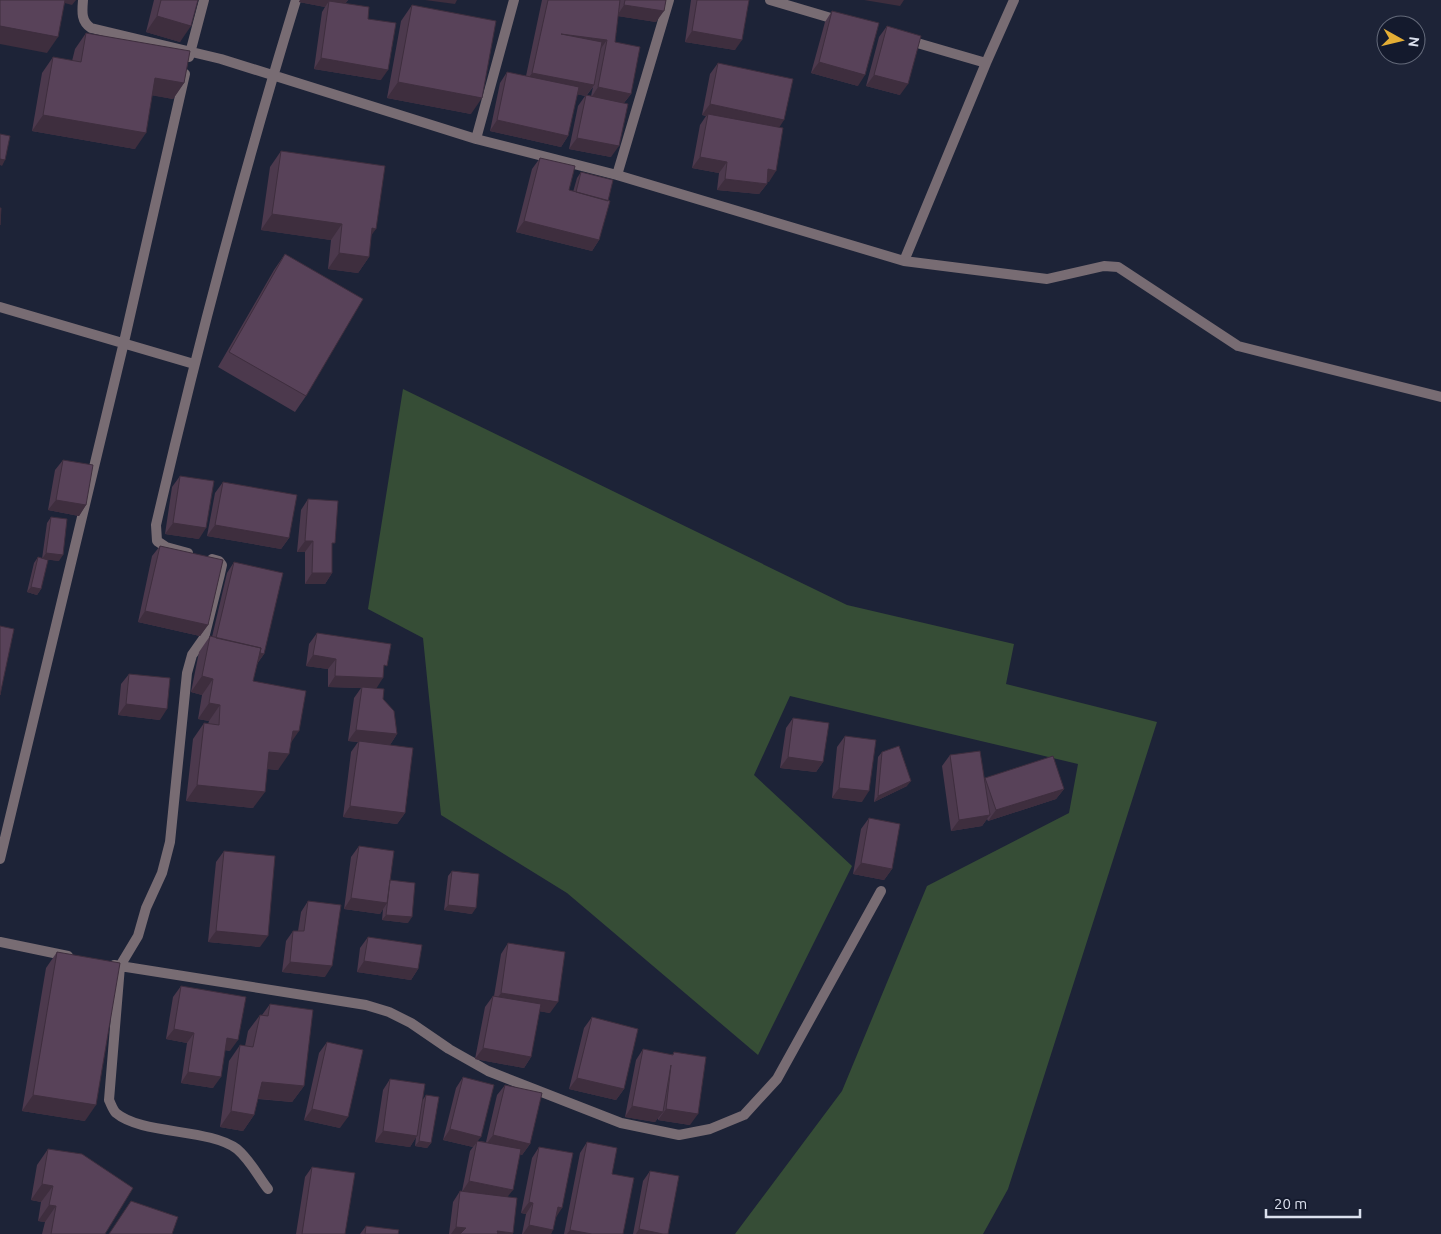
<svg xmlns="http://www.w3.org/2000/svg" width="1441" height="1234" font-family="Ubuntu,sans-serif">
	<style>
		.green { fill: #364d36 }
		.lines { fill: none; stroke-linecap: round; stroke-linejoin: round }
		.street { stroke: #786c73; stroke-width: 10 }
		.wall { fill: #4c394d; fill-rule: evenodd }
		.shaded-wall { fill: #3e2e3e }
		.building { fill: #584259; stroke: #3e2e3e }
	</style>
	<rect width="100%" height="100%" fill="#1d2337"/>
	<path class="green" d="M403 389 847 605 1014 644 1006 684 1157 722 1008 1189 983 1234H735L842 1091 927 886 1069 813 1078 764 790 696 754 775 852 866 758 1055 567 893 441 815 423 638 368 609Z"/>
	<g class="lines">
		<path class="street" d="M83 0C82 12 81 21 91 28L221 59 476 139 617 175 904 261 986 63 1014 0
			M770 0 841 21
			M907 40 986 63
			M189 57 204 0
			M476 139 514 0
			M617 175 669 0
			M904 261 1047 279 1104 266 1118 267 1238 346 1441 397
			M0 307 194 364
			M188 553 166 547 157 541 156 525C197 348 243 173 296 0
			M212 559 219 561 222 565 220 574 204 638 192 655 187 673 170 842 162 873 146 908 138 936 120 966 366 1005 389 1012 411 1023 449 1049 488 1071 621 1123 679 1135 710 1129 744 1115 777 1079 881 891
			M0 859 124 342 185 74
			M0 942 68 956
			M114 965 120 966 109 1100C111 1104 113 1110 116 1113 142 1135 209 1128 237 1149 250 1160 258 1176 268 1189"/>
	</g>
	<path class="wall" d="M154 0H198L180 42 146 32Z
		M300 0H348L345 4 368 19 381 80 314 69 322 12 325 7 299 2Z
		M542 0H666L656 22 618 16 615 42 631 94 624 103 611 157 569 149 578 106 585 96 577 94 568 136 561 147 490 131 500 83 507 72 526 76ZM593 87 591 96 587 95Z
		M691 0H749L735 50 685 42Z
		M412 5 471 114 387 98 401 21Z
		M832 11 858 86 811 73 825 22Z
		M887 26 900 95 866 86 879 37Z
		M86 33 184 83 173 99 152 95 135 149 32 131 42 73 53 57 72 61 75 49Z
		M718 63 779 127 769 182 767 181V184L759 194 717 190 719 173 692 168 700 125 706 116 702 115 710 74Z
		M281 151 371 236 369 257 358 273 328 269 331 240 261 230 270 167Z
		M540 158 569 190 573 192 577 178 581 172 608 201 599 240 592 251 516 232 532 169Z
		M285 254 306 396 295 412 218 367 274 270Z
		M63 460 86 505 79 516 48 510 55 470Z
		M180 476 199 539 165 534 172 487Z
		M223 482 289 538 281 549 207 536 215 493Z
		M308 499 332 573 325 584H305V552H297L301 510Z
		M51 517 59 561 45 559 41 589 37 595 27 592 34 563 38 557 42 559 47 523Z
		M160 546 208 625 200 636 138 622 152 556Z
		M234 562 264 654 257 664 253 681 291 742 278 770 267 769 253 808 186 801 193 739 204 723 208 724 209 721 198 719 202 695 191 692 199 652 210 636 212 637 227 573Z
		M317 633 384 671 376 688 383 699 397 734 390 745 405 813 397 824 343 817 351 752 358 742 348 741 354 698 361 688 328 687V669L306 666 309 644Z
		M129 674 160 720 118 715 121 684Z
		M793 718 823 762 816 772 780 768 786 728Z
		M845 736 862 802 832 798 837 747Z
		M882 752 907 786 874 802 878 757Z
		M950 755 984 778H985L1064 789 1056 799 988 821 987 819 982 826 951 831 942 766Z
		M869 818 892 869 884 880 853 874 861 829Z
		M359 846 390 880 408 923 382 920 383 909 380 914 344 909 351 857Z
		M224 851 260 947 208 942 216 862Z
		M452 871 472 914 444 910 448 876Z
		M308 901 325 977 282 972 286 941 293 931H298L301 912Z
		M368 937 418 969 411 980 357 972 360 948Z
		M508 943 550 1013 539 1011 531 1057 524 1068 475 1059 485 1007 493 996H494L501 954Z
		M57 952 85 1121 22 1111 46 968Z
		M181 986 230 1051 225 1050 213 1088 181 1083 187 1043 166 1039 173 997Z
		M270 1004 304 1086 292 1102 258 1099 254 1115 243 1131 220 1127 229 1061 240 1045 245 1046 248 1031 260 1015H262Z
		M592 1017 624 1089 616 1100 569 1089 584 1028Z
		M327 1042 340 1128 304 1120 319 1053Z
		M643 1049 672 1055 674 1052 690 1125 658 1120V1118L655 1122 625 1117 636 1060Z
		M463 1077 478 1141 486 1142 497 1095 505 1085 530 1144 522 1155 520 1154 507 1197 513 1233 512 1234H449L453 1202 460 1191H462L470 1151 473 1147 443 1140 456 1088Z
		M390 1079 422 1101 426 1095 431 1143 427 1148 415 1146 416 1137 410 1147 375 1142 383 1090Z
		M587 1142 612 1174 623 1234H564L580 1153Z
		M539 1147 556 1217 551 1234H522L526 1214 521 1213 532 1158Z
		M48 1149 105 1234H42L45 1222 38 1221 41 1202 31 1200 37 1165Z
		M312 1167 345 1234H296L305 1177Z
		M650 1171 668 1234H633L643 1181Z
		M366 1226 398 1234H360Z"/>
	<path class="shaded-wall" d="M57 0H76L72 5 57 1Z
		M300 0H348L340 10 329 1 325 7 299 2Z
		M425 0H457L455 4Z
		M864 0H904L900 6Z
		M624 5 664 11 656 22 617 16Z
		M157 16 191 26 180 42 146 32Z
		M0 26 58 37 47 53 0 44Z
		M692 31 742 40 735 50 685 42Z
		M561 34 607 40 599 51Z
		M321 58 388 70 381 80 314 69Z
		M819 62 865 75 858 86 811 73Z
		M532 73 594 85 586 96 524 84Z
		M874 75 908 84 900 95 866 86Z
		M155 78 184 83 173 99 144 94Z
		M398 82 482 98 471 114 387 98Z
		M598 87 631 94 623 104 591 98Z
		M710 104 784 120 777 131 708 114 707 116 702 115Z
		M43 115 146 133 135 149 32 131Z
		M497 120 568 136 561 147 490 131Z
		M577 138 619 146 611 157 569 149Z
		M700 157 727 162 719 173 692 168Z
		M0 159 5 160 2 166 0 165Z
		M768 169 776 171 769 182 760 180Z
		M725 179 767 184 759 194 717 190Z
		M272 214 342 224 331 240 261 230Z
		M524 221 599 240 592 251 516 232Z
		M372 228 376 229 365 244Z
		M339 253 369 257 358 273 328 269Z
		M56 500 86 505 79 516 48 510Z
		M173 523 206 528 199 539 165 534Z
		M215 525 289 538 281 549 207 536Z
		M305 541H313L305 552H297Z
		M46 553 63 555 59 561 42 559Z
		M312 573H332L325 584H305Z
		M31 587 41 589 37 595 27 592Z
		M145 611 208 625 200 636 138 622Z
		M215 643 264 654 256 665Z
		M313 655 336 659 328 669 306 666Z
		M202 676 213 679 202 695 191 692Z
		M335 676 383 678 376 689 362 687 361 688 328 687Z
		M209 703 220 705 209 721 198 719Z
		M126 704 167 709 160 720 118 715Z
		M356 730 397 734 390 745 348 741Z
		M293 731H299L288 747Z
		M269 752 289 754 278 770 258 768Z
		M788 757 823 762 816 772 780 768Z
		M911 781 907 786 874 802 878 796Z
		M197 785 265 792 253 808 186 801Z
		M839 788 869 791 862 802 832 798Z
		M1064 789 1056 799 988 821 996 810Z
		M350 806 405 813 397 824 343 817Z
		M990 815 982 826 951 831 959 820Z
		M861 863 892 869 884 880 853 874Z
		M351 898 387 903 380 914 344 909Z
		M448 905 476 908 472 914 444 910Z
		M386 915 412 917 408 923 382 920Z
		M216 931 268 936 260 947 208 942Z
		M364 961 418 969 411 980 357 972Z
		M290 962 332 966 325 977 282 972Z
		M501 993 558 1002 550 1013 493 1004Z
		M174 1029 194 1033 187 1043 166 1039Z
		M227 1038 238 1040 230 1051 219 1049Z
		M483 1048 531 1057 524 1068 475 1059Z
		M188 1072 221 1077 213 1088 181 1083Z
		M577 1078 624 1089 616 1100 569 1089Z
		M262 1082 304 1086 292 1102 251 1098Z
		M33 1095 96 1105 85 1121 22 1111Z
		M632 1106 663 1112 655 1122 625 1117Z
		M312 1109 348 1117 340 1128 304 1120Z
		M666 1109 698 1114 690 1125 658 1120Z
		M231 1111 254 1115 243 1131 220 1127Z
		M450 1129 481 1137 473 1147 443 1140Z
		M383 1131 417 1136 410 1147 375 1142Z
		M493 1135 530 1144 522 1155 485 1146Z
		M419 1141 431 1143 427 1148 415 1146Z
		M469 1181 513 1190 505 1200 462 1192Z
		M42 1184 53 1186 41 1202 31 1200Z
		M529 1202 533 1203 526 1214 521 1213Z
		M49 1205 56 1206 45 1222 38 1221Z
		M558 1207 562 1208 555 1219Z
		M529 1225 553 1230 551 1234H523Z
		M456 1227 466 1228 461 1234H451Z
		M639 1229 663 1234H636Z
		M570 1230 592 1234H567Z
		M497 1231 513 1233 512 1234H495Z"/>
	<path class="building" d="M0 0H65L58 37 0 26Z
		M161 0H198L191 26 157 16Z
		M548 0H620L615 42 640 47 631 94 598 87 607 40 561 34 602 42 594 85 532 73Z
		M625 0H666L664 11 624 5Z
		M697 0H749L742 40 692 31Z
		M329 1 369 7 368 19 396 23 388 70 321 58Z
		M412 5 496 21 482 98 398 82Z
		M832 11 879 23 865 75 819 62Z
		M887 26 921 36 908 84 874 75Z
		M86 33 190 51 184 83 155 78 146 133 43 115 53 57 81 62Z
		M718 63 793 79 784 120 710 104Z
		M507 72 579 87 568 136 497 120Z
		M586 95 628 104 619 146 577 138Z
		M708 114 783 128 776 171 768 169 767 184 725 179 727 162 700 157Z
		M0 134 10 136 5 160 0 159Z
		M281 151 385 166 376 229 372 228 369 257 339 253 342 224 272 214Z
		M540 158 575 166 569 190 610 201 599 240 524 221Z
		M581 172 613 180 608 201 576 192Z
		M0 208H1L0 225Z
		M285 254 363 299 306 396 229 352Z
		M63 460 93 465 86 505 56 500Z
		M180 476 214 481 206 528 173 523Z
		M223 482 297 495 289 538 215 525Z
		M308 499 338 501 335 543H332V573H312L313 541H305Z
		M51 517 67 519 63 555 46 553Z
		M160 546 223 560 208 625 145 611Z
		M38 557 48 560 41 589 31 587Z
		M234 562 283 573 264 654 260 653 261 648 216 638Z
		M0 626 14 629 0 695Z
		M317 633 391 644 387 666 384 665 383 678 335 676 336 659 313 655Z
		M210 636 261 648 253 681 306 691 299 731H293L289 754 269 752 265 792 197 785 204 723 219 725 220 705 209 703 213 679 202 676Z
		M129 674 170 678 167 709 126 704Z
		M362 687 384 689 383 699 394 711 397 734 356 730Z
		M793 718 829 723 823 762 788 757Z
		M845 736 876 740 869 791 839 788Z
		M359 741 413 748 405 813 350 806Z
		M899 746 911 781 878 796 882 752Z
		M980 751 990 815 959 820 950 755Z
		M1053 756 1064 789 996 810 985 778Z
		M869 818 900 824 892 869 861 863Z
		M359 846 394 851 387 903 351 898Z
		M224 851 275 856 268 936 216 931Z
		M452 871 479 874 476 908 448 905Z
		M390 880 415 883 412 917 386 915Z
		M308 901 341 905 332 966 290 962 293 931H304Z
		M368 937 422 945 418 969 364 961Z
		M508 943 565 952 558 1002 501 993Z
		M57 952 120 963 96 1105 33 1095Z
		M181 986 246 997 238 1040 227 1038 221 1077 188 1072 194 1033 174 1029Z
		M493 996 541 1004 531 1057 483 1048Z
		M270 1004 313 1010 304 1086 262 1082 254 1115 231 1111 240 1045 253 1047 260 1015 268 1016Z
		M592 1017 638 1029 624 1089 577 1078Z
		M327 1042 363 1050 348 1117 312 1109Z
		M643 1049 673 1055 674 1052 706 1057 698 1114 666 1109 671 1065 663 1112 632 1106Z
		M463 1077 494 1085 481 1137 450 1129Z
		M390 1079 425 1084 417 1136 383 1131Z
		M505 1085 542 1093 530 1144 493 1135Z
		M426 1095 439 1097 431 1143 419 1141Z
		M477 1141 521 1149 513 1190 469 1181Z
		M587 1142 617 1148 612 1174 634 1178 623 1234H592L570 1230Z
		M539 1147 573 1153 562 1208 558 1207 553 1230 529 1225 533 1203 529 1202Z
		M48 1149 82 1154 133 1188 105 1234H51L56 1206 49 1205 53 1186 42 1184Z
		M312 1167 355 1173 345 1234H302Z
		M650 1171 679 1176 668 1234H663L639 1229Z
		M460 1191 517 1198 513 1233 497 1231 498 1233 497 1234H460L466 1228 456 1227Z
		M131 1201 178 1217 172 1234H109Z
		M366 1226 399 1230 398 1234H365Z"/>
	<g transform="translate(1401 40) rotate(98)"><circle r="24" fill="#141a2d" stroke="#646a7a"/>
	<path d="M0-4L9 19L0 12L-9 19Z" fill="#e4ae35"/>
	<text y="-8" font-size="14" font-weight="bold" text-anchor="middle" fill="#dce1ee">N</text>
	</g>
	<path d="M1266 1209v8h94v-8" fill="none" stroke="#dce1ee" stroke-width="2.5"/>
	<text x="1274" y="1209" font-size="15" fill="#dce1ee" stroke="#141a2d" stroke-width="4" paint-order="stroke">20 m</text>
</svg>
